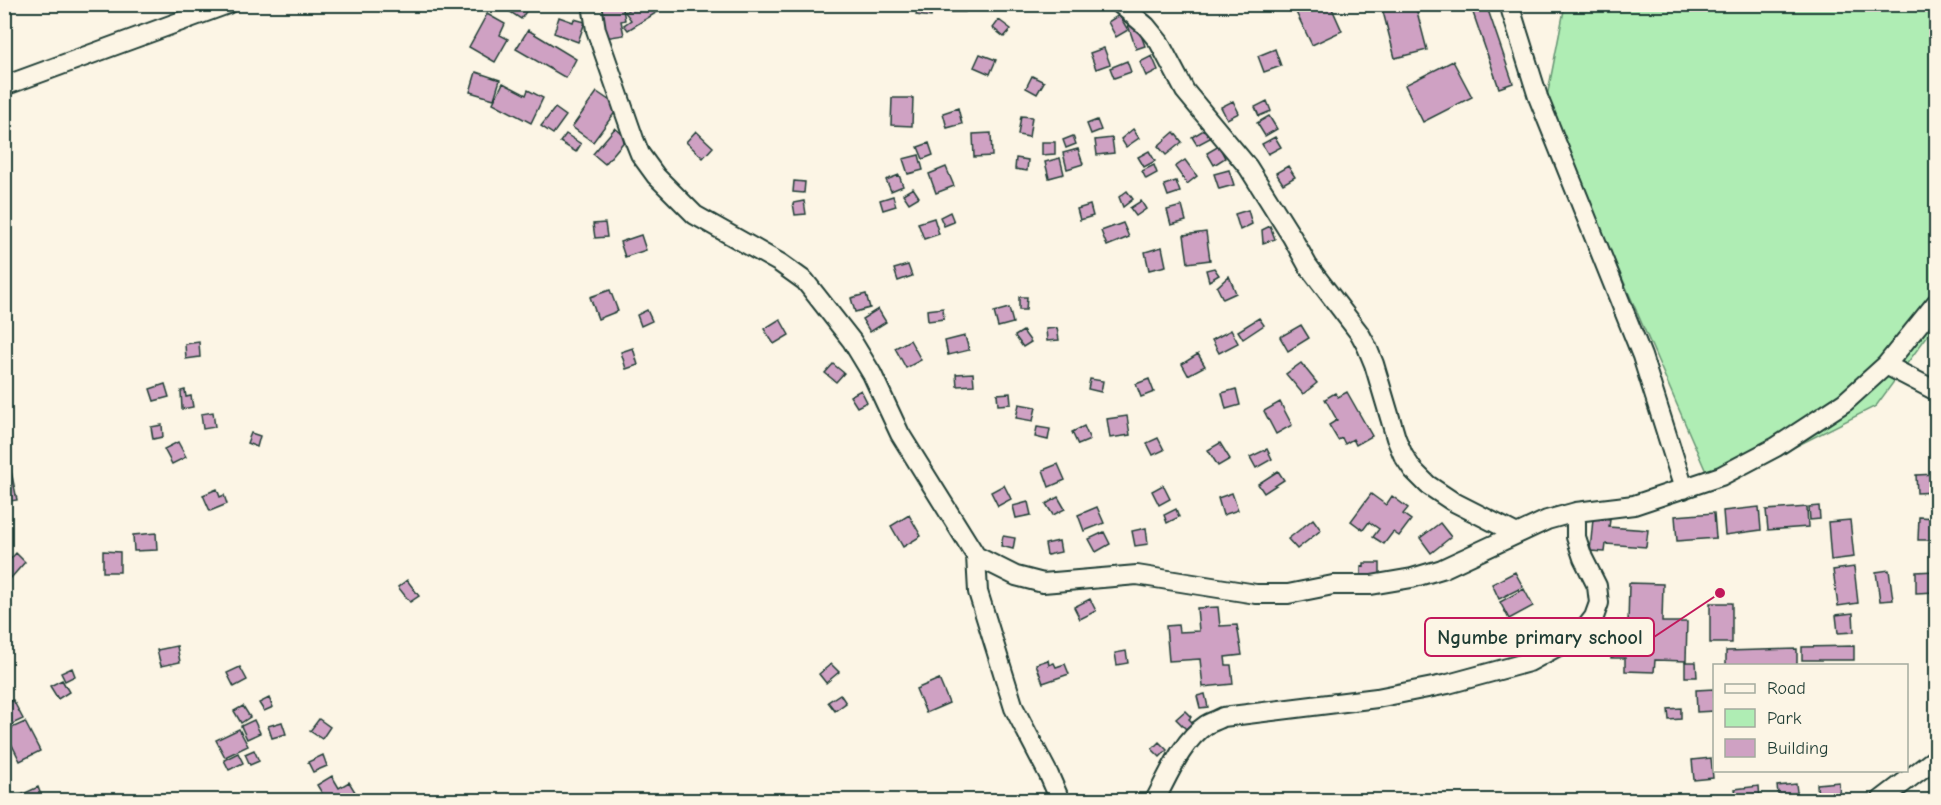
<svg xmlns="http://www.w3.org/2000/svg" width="1941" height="805" font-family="'Comic Neue',sans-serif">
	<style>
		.green { fill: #afedb4; stroke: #679574; stroke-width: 1.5 }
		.building { fill: #cfa1c3; stroke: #1f3d34; stroke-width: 1.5 }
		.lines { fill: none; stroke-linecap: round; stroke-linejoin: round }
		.minor-casing { stroke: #1f3d34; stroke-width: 22 }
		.minor { stroke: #fcf5e5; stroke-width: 18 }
		.leader { fill: none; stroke: #c2185b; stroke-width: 2 }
		.callout-dot { fill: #c2185b; stroke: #fcf5e5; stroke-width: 2 }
		.callout { fill: #fcf5e5; stroke: #c2185b; stroke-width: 2 }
		.callout-label { font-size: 20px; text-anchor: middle; font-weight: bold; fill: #1f3d34 }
	</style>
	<rect width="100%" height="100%" fill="#fcf5e5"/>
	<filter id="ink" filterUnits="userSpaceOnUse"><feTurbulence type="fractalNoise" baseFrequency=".0167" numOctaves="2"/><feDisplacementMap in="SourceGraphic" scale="12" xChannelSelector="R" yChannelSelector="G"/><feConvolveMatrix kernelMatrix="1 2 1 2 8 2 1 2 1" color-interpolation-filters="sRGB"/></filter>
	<g filter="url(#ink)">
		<path class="green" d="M1565 5H1936V324L1876 406 1713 488 1546 102Z"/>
		<path class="building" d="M498 4H517L527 10 521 19Z
			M599 4H622L625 20 621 21 624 35 605 38Z
			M637 4H662L664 8 628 30 624 25 631 20 625 12Z
			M918 4H932L931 17 916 15Z
			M950 4H965V12H950Z
			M1292 4H1330L1342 31 1312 45Z
			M1381 4H1415L1427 50 1395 58Z
			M1470 4H1486L1513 83 1499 88Z
			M487 14 505 24 500 35 508 39 495 62 469 47Z
			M1119 15 1128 30 1116 37 1108 22Z
			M559 17 573 22 574 19 585 22 578 42 554 33Z
			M999 20 1011 29 1004 37 993 28Z
			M1136 21 1145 46 1136 49 1128 25Z
			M528 30 576 59 566 78 516 49Z
			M1104 48 1110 64 1096 69 1090 53Z
			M1275 49 1281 66 1264 72 1258 56Z
			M980 54 996 60 990 74 974 67Z
			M1152 56 1158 70 1146 76 1140 62Z
			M1127 61 1131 72 1114 78 1110 68Z
			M1453 61 1472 97 1423 122 1405 85Z
			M476 72 500 80 494 99 470 92Z
			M1032 76 1044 82 1037 94 1026 88Z
			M503 83 526 95 528 90 543 98 531 123 493 103Z
			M597 92 619 107 593 142 572 127Z
			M892 98H913L912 126 891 125Z
			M1233 101 1239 113 1227 119 1221 107Z
			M1267 101 1271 111 1259 116 1255 107Z
			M555 108 566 116 553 134 541 126Z
			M958 108 962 124 947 128 943 113Z
			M1021 116 1032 117 1029 137 1018 135Z
			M1269 116 1277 129 1265 136 1257 123Z
			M1097 120 1101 130 1091 134 1087 124Z
			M615 128 627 138 605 164 593 154Z
			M1207 128 1212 137 1197 145 1192 137Z
			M1133 129 1139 138 1126 147 1121 139Z
			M696 131 713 147 703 158 686 142Z
			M1174 132 1182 142 1166 155 1158 146Z
			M991 133 992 156 974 157 973 134Z
			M566 134 581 144 576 152 560 142Z
			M1073 136 1076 144 1066 148 1063 140Z
			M1275 137 1281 147 1268 154 1262 144Z
			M1112 138 1114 153 1097 155 1095 140Z
			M1042 142H1055V154L1042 155Z
			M929 143 933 155 923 159 918 147Z
			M1219 146 1225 158 1214 165 1207 153Z
			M1078 149 1083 164 1067 169 1063 153Z
			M1149 151 1155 161 1144 167 1138 157Z
			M919 155 923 170 908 174 903 159Z
			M1016 158 1028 160 1027 171 1015 169Z
			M1060 158 1064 174 1049 178 1045 162Z
			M1185 160 1197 176 1187 184 1175 167Z
			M1154 165 1157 173 1146 179 1142 171Z
			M1288 166 1295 177 1283 184 1276 173Z
			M946 167 954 186 936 193 929 174Z
			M1229 170 1234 185 1219 189 1214 174Z
			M899 175 903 186 891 191 886 180Z
			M794 181 805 182 804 193 793 192Z
			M1176 181 1180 192 1168 196 1164 185Z
			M913 188 919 197 909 203 903 194Z
			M1127 191 1133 199 1123 207 1119 197Z
			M893 196 896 206 883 210 880 200Z
			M804 201 806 214 795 215 793 203Z
			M1141 201 1146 209 1136 216 1130 208Z
			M1090 205 1093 216 1080 220 1077 209Z
			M1182 206 1186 221 1171 225 1167 210Z
			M1248 210 1252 224 1240 230 1235 214Z
			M950 212 954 222 944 226 940 217Z
			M934 218 939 234 924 239 918 223Z
			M605 223 607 237 595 238 593 224Z
			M1123 223 1129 237 1107 246 1101 231Z
			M1270 226 1275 239 1263 243 1262 230Z
			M1206 232 1210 260 1188 263 1184 235Z
			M641 235 646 250 625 257 620 242Z
			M1162 247 1166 266 1149 270 1145 252Z
			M908 265 912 276 898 281 894 269Z
			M1214 268 1219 275 1209 281 1206 270Z
			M1229 276 1236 293 1223 299 1217 287Z
			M610 290 618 311 598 319 590 297Z
			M866 294 870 308 855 312 851 298Z
			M1019 297H1027L1026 310H1019Z
			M943 308 944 319 928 321 927 310Z
			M1009 308 1013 323 998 327 994 312Z
			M878 309 886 322 870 332 862 319Z
			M647 310 652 321 641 326 637 315Z
			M1259 318 1264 325 1243 339 1238 331Z
			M780 319 789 335 774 344 764 329Z
			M1301 325 1309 338 1288 351 1280 337Z
			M1057 328 1059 340 1047 341 1046 329Z
			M1231 330 1238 343 1219 353 1212 340Z
			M1023 331 1031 342 1023 347 1015 336Z
			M965 336 969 350 948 355 945 341Z
			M910 340 921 360 906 368 895 348Z
			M199 342 200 357 186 359 185 344Z
			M633 348 638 365 626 369 621 352Z
			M1198 354 1205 366 1188 375 1182 364Z
			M1301 363 1317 383 1303 394 1286 374Z
			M833 364 844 373 836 382 825 373Z
			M973 373 974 385 957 386 956 374Z
			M1090 379 1103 381 1101 392 1088 389Z
			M1149 379 1154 392 1141 397 1136 384Z
			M165 384 169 397 154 401 150 389Z
			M1236 389 1240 405 1226 409 1222 393Z
			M185 390 186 397 191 396 193 407 182 409 181 391Z
			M861 390 867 402 857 407 850 396Z
			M1347 392 1372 436 1356 445 1353 439 1345 444 1342 438 1338 440 1329 425 1337 420 1325 399 1335 393 1338 397Z
			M1010 393 1011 404 998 405 997 394Z
			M1280 402 1292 425 1276 434 1264 411Z
			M1019 404 1036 407 1033 421 1016 418Z
			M213 412 215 427 203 429 201 414Z
			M1127 416 1130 435 1110 438 1107 419Z
			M162 425 163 437 153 439 151 427Z
			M1084 426 1090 440 1078 445 1072 432Z
			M1037 427 1050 429 1048 440 1035 437Z
			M251 433 260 436 257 447 247 443Z
			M1158 438 1164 450 1153 455 1147 443Z
			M178 442 186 457 172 464 164 449Z
			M1220 443 1230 459 1218 466 1208 450Z
			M1267 449 1272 459 1256 468 1250 457Z
			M1058 464 1065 480 1049 487 1043 470Z
			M10 466 17 500 4 502V467Z
			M1278 471 1284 480 1264 493 1258 484Z
			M1936 474V492L1917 493 1916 475Z
			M1004 485 1011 499 998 506 991 492Z
			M1163 485 1170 499 1159 505 1152 491Z
			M217 489 220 497 224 495 227 504 210 511 203 495Z
			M1232 493 1238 510 1223 515 1218 498Z
			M1371 494 1386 505 1392 496 1408 508 1403 514 1411 520 1399 536 1393 532 1384 544 1373 537 1379 529 1369 522 1363 530 1351 521Z
			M1058 497 1065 509 1053 515 1046 504Z
			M1028 502 1031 515 1016 518 1013 506Z
			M1819 506 1820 519 1810 520 1809 507Z
			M1097 507 1104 523 1084 531 1078 515Z
			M1759 507 1761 530 1725 535 1723 511Z
			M1807 507 1808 527 1768 530 1766 510Z
			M1176 509 1179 517 1167 523 1164 515Z
			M1714 513 1716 538 1677 541 1675 516Z
			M909 515 921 536 903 547 891 526Z
			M1919 517 1936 518V540H1918Z
			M1313 519 1321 530 1297 549 1288 539Z
			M1593 519 1610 520 1609 527 1648 530 1646 547 1606 544 1605 552 1590 551Z
			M1850 520 1854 557 1831 560 1828 522Z
			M1440 523 1451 537 1431 553 1420 538Z
			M1146 528 1148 544 1135 546 1132 531Z
			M1104 532 1110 544 1096 552 1089 539Z
			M156 533 157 550 134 551 133 535Z
			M1003 536 1015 538 1013 549 1001 546Z
			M1059 541 1061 552 1047 555 1045 544Z
			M103 551 120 552V572H103Z
			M16 553 25 562 11 578 4 572V566Z
			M1364 563H1380V576H1361V566L1364 567Z
			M1854 567 1858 603 1838 606 1833 570Z
			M1889 570 1893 600 1880 601 1876 572Z
			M1935 571 1936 592 1916 593V572Z
			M1515 572 1523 587 1499 599 1492 584Z
			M407 580 419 596 410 602 398 587Z
			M1629 583 1663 584 1662 622H1687L1686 661 1655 660 1654 672 1625 671V658H1611L1612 625H1628Z
			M1524 589 1533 606 1509 619 1500 602Z
			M1090 599 1096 611 1080 619 1074 607Z
			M1710 603H1732V643H1710Z
			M1218 607 1220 626 1237 625 1242 655 1225 657 1226 665H1231L1233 684 1203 687 1200 659 1169 661 1166 626 1178 625 1179 632 1199 631 1197 608Z
			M1853 613 1854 632 1838 633 1836 615Z
			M177 646 180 662 161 666 157 650Z
			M1854 646V660H1802V647Z
			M1797 649V666H1726V651Z
			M1126 651 1128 663 1117 665 1115 653Z
			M1048 660 1049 665 1054 663 1056 667 1065 664 1069 674 1043 683 1036 664Z
			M1685 662H1696L1697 677H1685Z
			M831 664 839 672 826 683 819 674Z
			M240 667 247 680 234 687 227 673Z
			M72 668 75 676 65 681 61 673Z
			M939 679 949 703 926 713 916 689Z
			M62 680 69 692 58 699 50 686Z
			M1714 689V711L1697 712 1696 690Z
			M840 694 846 703 835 711 828 702Z
			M1205 694 1208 707 1200 708 1197 696Z
			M269 698 273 707 264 711 259 703Z
			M13 700 23 719 10 725 4 714V705Z
			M243 706 250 717 241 723 234 711Z
			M1681 708V719L1669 720 1668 709Z
			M1185 711 1191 717 1189 719 1193 723 1186 729 1176 719Z
			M319 719 330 727 322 739 310 731Z
			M254 720 260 733 247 739 241 726Z
			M25 722 40 751 20 761 5 731Z
			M282 722 286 734 272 738 268 726Z
			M239 729 248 746 225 757 216 740Z
			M1159 742 1167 750 1160 757 1152 749Z
			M254 750 259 761 250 765 245 754Z
			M238 753 243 763 229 770 224 760Z
			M323 755 327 766 313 772 308 762Z
			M1711 758 1713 778 1694 780 1692 760Z
			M332 776 339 788 349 782 360 800H317L315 798 322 793 317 785Z
			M1839 782 1840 800H1818L1817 784Z
			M1796 784 1798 800H1779L1777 786Z
			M1759 786 1760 800H1737L1735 789Z
			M38 787 41 795 37 796 39 800H24L21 795Z"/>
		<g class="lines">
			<g class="minor-casing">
				<path id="minor" d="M592 4 596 30 634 139 640 154 656 176 695 215 780 263 805 281 852 341 872 374 900 434 976 556 978 592 1014 708 1049 775 1060 800
					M1120 4 1146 26 1159 42 1185 91 1248 167 1292 237 1308 266 1360 334 1367 347 1374 364 1396 438 1403 455 1413 470 1428 485 1452 501 1517 534
					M1509 4 1538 97 1642 356 1684 489
					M4 86 228 4
					M1886 365 1936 303
					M976 556 1016 576 1043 583 1137 575 1256 594H1288L1333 585H1371L1412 578 1442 569 1547 520 1576 512 1634 505 1721 476 1776 447 1845 402 1886 365 1936 391
					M1155 800C1168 776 1182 741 1206 725 1211 722 1218 720 1223 717L1377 698 1448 684 1529 662 1564 643 1583 631 1594 617 1599 603 1597 586 1583 558 1576 537V512
					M1881 800 1936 758"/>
			</g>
			<use href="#minor" class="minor"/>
		</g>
	</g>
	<path class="leader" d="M1720 593L1654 637"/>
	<circle class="callout-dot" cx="1720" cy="593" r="6"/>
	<rect class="callout" x="1425" y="618" width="229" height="38" rx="6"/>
	<g class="callout-label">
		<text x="1540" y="644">Ngumbe primary school</text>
	</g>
	<rect width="1941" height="805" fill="none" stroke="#fcf5e5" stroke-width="24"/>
	<rect x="12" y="12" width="1917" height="781" fill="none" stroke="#1f3d34" stroke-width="2" filter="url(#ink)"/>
	<rect x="1713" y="664" width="195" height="108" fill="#fcf5e5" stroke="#a4ab9e" stroke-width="1.5"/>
	<rect x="1725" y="684" width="30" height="9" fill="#fcf5e5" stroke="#a4ab9e" stroke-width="1.5"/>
	<text x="1767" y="694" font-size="18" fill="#1f3d34">Road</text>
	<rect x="1725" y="709" width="30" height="18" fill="#afedb4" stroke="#a4ab9e" stroke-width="1.5"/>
	<text x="1767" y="724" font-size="18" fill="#1f3d34">Park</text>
	<rect x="1725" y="739" width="30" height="18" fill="#cfa1c3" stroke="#a4ab9e" stroke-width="1.5"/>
	<text x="1767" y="754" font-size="18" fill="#1f3d34">Building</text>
</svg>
